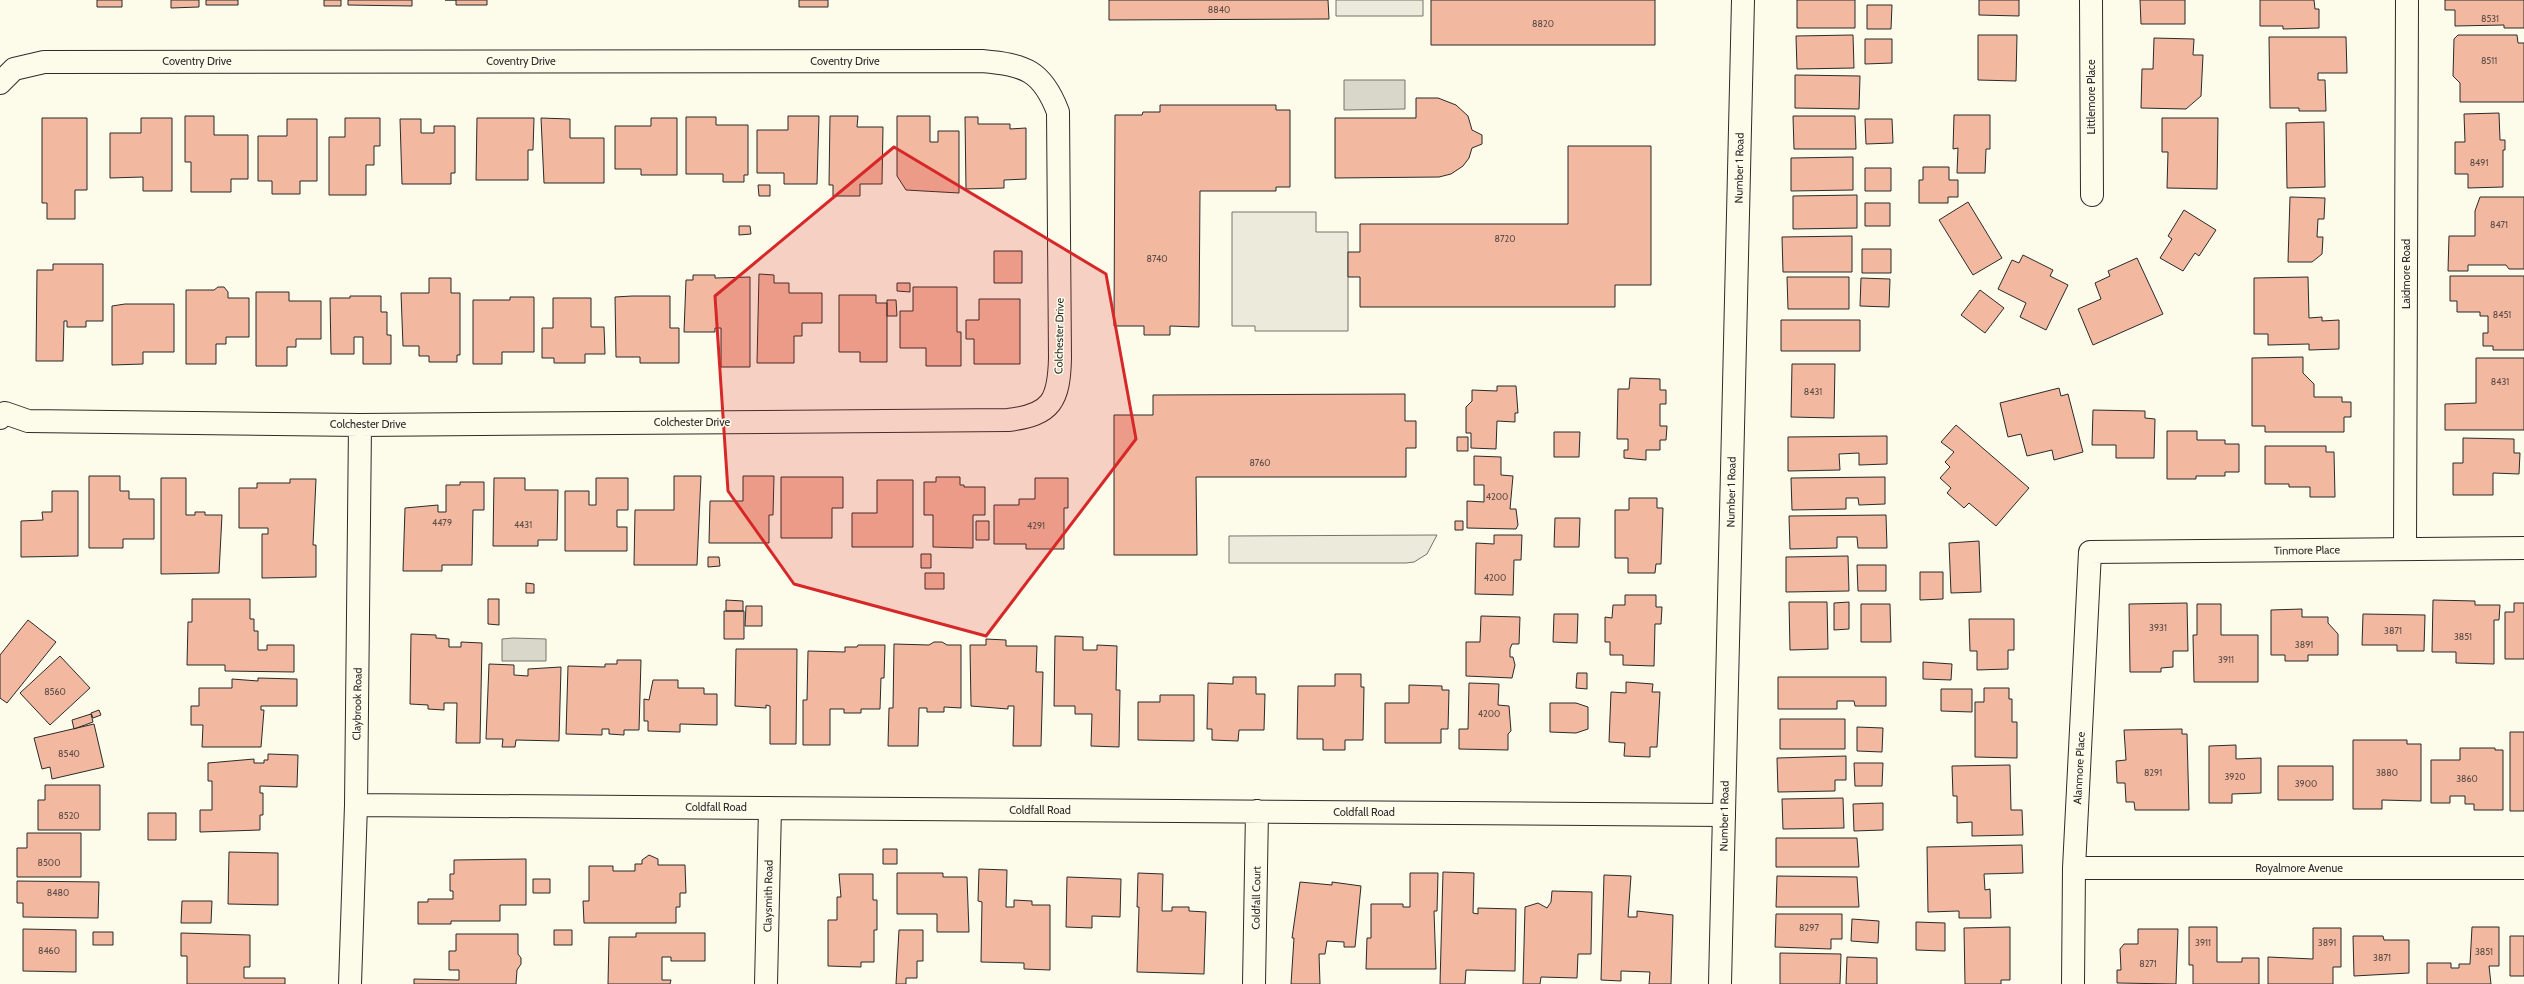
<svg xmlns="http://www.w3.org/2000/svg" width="2524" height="984" font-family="Cabin,sans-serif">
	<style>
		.parking { fill: #eceadb; stroke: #74746e }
		.water { fill: #d8d7c9; stroke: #74746e }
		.building { fill: #f2b8a0; stroke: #2b2b2b }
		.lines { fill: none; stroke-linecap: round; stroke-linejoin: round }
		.minor-casing { stroke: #2b2b2b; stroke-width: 24 }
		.major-casing { stroke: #2b2b2b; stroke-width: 24 }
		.minor { stroke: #fdfbea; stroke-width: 22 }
		.major { stroke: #fdfbea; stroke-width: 22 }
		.marked { fill: #d62828; fill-opacity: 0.2; stroke: #d62828; stroke-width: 3; stroke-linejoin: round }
		.labels { text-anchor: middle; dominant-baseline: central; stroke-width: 3; stroke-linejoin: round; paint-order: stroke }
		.number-label { font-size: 9px; fill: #5d4e48 }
		.street-label { font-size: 11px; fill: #2b2b2b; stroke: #fdfbea }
	</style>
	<rect width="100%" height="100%" fill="#fdfbea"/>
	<path class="parking" d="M1336 0H1423V16H1336Z
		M1232 212H1316V232H1348V331H1255V326H1232Z
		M1437 535 1427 554 1414 562 1406 563H1229V536Z"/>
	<path class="water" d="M1344 80H1405V109L1344 110Z
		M513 638 546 639V661H502V639Z"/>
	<path class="building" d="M97 0H122V7H97Z
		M171 0H199V7L171 8Z
		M206 0H238V5H206Z
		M324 0H341V6H324Z
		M348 0H412V6L348 5Z
		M445 0H487V5H456V0Z
		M799 0H828V7H799Z
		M1109 0H1328L1329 19 1109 20Z
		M1431 0H1655V45H1431Z
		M1797 0H1855V28H1797Z
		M1979 0H2019V16L1979 15Z
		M2140 0H2185V24H2141Z
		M2260 0H2314L2315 9H2319V28L2283 29V26H2260Z
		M2445 0H2524V28H2504V25L2455 26V10H2445Z
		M1867 5H1892L1891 29H1867Z
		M1853 35 1854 68 1797 69 1796 36Z
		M1978 35H2017L2016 81 1978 80Z
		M2458 35H2517L2518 43H2524V102H2460V83L2453 76 2454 39Z
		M2269 37H2346L2347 73H2318V80H2325L2326 111H2299V108H2270Z
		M2154 38 2194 39 2193 55H2203L2201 96 2186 109 2141 108 2142 69H2153Z
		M1865 39H1892V63L1865 64Z
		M1795 75 1860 76 1859 109 1795 108Z
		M1416 98H1438L1456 105 1468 116 1472 130 1482 135V144L1472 148 1469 158 1463 166 1451 174 1439 177 1335 178V118H1416Z
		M1160 105H1276V110H1290V187H1276V191H1200L1199 327 1170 326V335H1144V326H1114L1115 115H1142L1143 112H1160Z
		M2499 113 2500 140H2505V150H2503V187L2468 188V174H2455V142H2465L2464 114Z
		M1954 115H1990V149H1986L1985 173H1957L1958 148 1953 149Z
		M185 116H214V135H248V179H231V192H191V162H185Z
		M788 116H819L817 184H784V173H757V130H788Z
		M830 116H858L857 127H883L882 184H860V196H833V185H829Z
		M897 116H930V142H938V131H959V193L906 190 897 176Z
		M1793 116H1855L1856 149H1794Z
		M686 117H716V125H748V175H744V182H723V174H686Z
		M965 117H978V124H1010V129L1026 128V179L1004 180V188L966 189Z
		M42 118H87V190H75V219H47V203H42Z
		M141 118H172V191H143V177L110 178V133H141Z
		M345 118H380V146H374V165H366V195H329V137H345Z
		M477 118H534L533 150H528V180H476Z
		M541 118 570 119V138H604V183H544Z
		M651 118H677V175H641V169H615V126H651Z
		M2162 118H2218L2217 189 2167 188 2168 152H2162Z
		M287 119H317V181H300V194H272V181H258V136H287Z
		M400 119H421V133H434V126H455V173H451V184H402Z
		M1865 119H1892L1893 143 1866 144Z
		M2324 122 2325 187 2287 188 2286 123Z
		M1568 146H1651V285H1615V307H1360V277H1348V252H1360V224H1568Z
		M1853 157V190L1791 191V158Z
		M1923 167H1949V180H1958V197H1948V203H1919V180H1923Z
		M1865 168H1891V191H1865Z
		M758 185H770V196H759Z
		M1857 195V228L1793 229V196Z
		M2290 197 2325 198 2324 219H2318L2317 237H2323L2322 254 2312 262H2288Z
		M2480 197H2524V269H2509L2506 265H2468V271H2448L2449 236H2475V211Z
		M1968 202 2002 258 1973 275 1939 220Z
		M1865 203H1890V226H1865Z
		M2184 210 2216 230 2199 256 2195 253 2183 271 2160 258 2172 239 2168 236Z
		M739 226H750L751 234 739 235Z
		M1852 236V272H1783L1782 237Z
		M1862 249H1891V273H1862Z
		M994 251H1022V283H994Z
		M2023 255 2053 270 2050 276 2068 285 2046 330 2020 317 2026 303 1998 289 2012 260 2019 263Z
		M2137 258 2163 314 2093 345 2078 309 2101 299 2095 283 2110 276 2108 271Z
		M53 264H103V321H86V327H67V321H64L63 361H36L37 270H53Z
		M759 274 774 275V283H789V293H822V323H802V336H794V363H757Z
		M693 275H715V278L750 277V367H721V328H715V332H684L686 280H693Z
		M2450 276H2524V350H2493V346H2483V333H2488V316H2480V312H2457V301H2450Z
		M1787 277H1849V309H1788Z
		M2308 277 2309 318 2322 317V321L2339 320V349L2309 350V344L2268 345V334H2254V278Z
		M429 278H451V293H460V355H457V362H429V356H419V346H403L401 293H429Z
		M1861 278 1890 279 1889 307 1860 306Z
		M897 283H910V292L897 291Z
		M218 287H224L228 292V298H249V337H226V344H216V364H186V290H214Z
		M913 287H957V332H961V366H926V348H900V311H913Z
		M1980 290 2004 308 1985 333 1961 315Z
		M256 292H289V301H321V339H296V347H287V366H256Z
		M839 295H876V303H887V362H860V352H839Z
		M350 296H381V312H387V335H391V364H363V337H354V354H331L330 298H350Z
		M632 296H670V328H679V363H640V357H616L615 297Z
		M510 297H534V352H502V364H473V300H510Z
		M553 298H591V327H604L605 354H585V363H554V358H542V328H553Z
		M979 299H1020V364H974V339H966V320H979Z
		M887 300H896L897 316H887Z
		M125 304H174V352H143V364L112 365V306Z
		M1781 320H1860V351H1781Z
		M2303 357V373L2314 384V397H2342V402H2351V417H2344V432H2265V426H2252V358Z
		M2476 358H2524V430H2445V404L2476 403Z
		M1792 364H1835L1834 418 1791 417Z
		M1630 378 1660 379V390H1666V404H1660V426H1667L1666 440H1660V450H1646V460L1624 458V450H1628V439H1617L1618 389H1629Z
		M1497 386H1516L1518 413H1515V422L1497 421 1496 449 1471 448V433H1466V407L1472 401V390L1497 391Z
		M2059 388 2061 396 2068 394 2083 452 2054 460 2052 450 2027 456 2021 434 2008 437 2000 403Z
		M1405 394V421H1416V448H1406V477H1196L1197 555H1114V415H1153V395Z
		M2093 410 2145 411V418L2155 419 2154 458H2116V445H2092Z
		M1956 425 2029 488 1996 526 1969 503 1964 508 1947 493 1951 488 1940 478 1950 467 1945 462 1954 452 1941 442Z
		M2167 431H2197V440H2225V444H2239V472H2225V476H2196V479H2167Z
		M1554 432H1580L1579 457H1554Z
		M1887 436V464L1859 465V453L1839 454 1840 470 1788 471V437Z
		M1457 437H1468V451H1457Z
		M2463 438 2514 439V453H2520L2519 474 2493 473V495H2453V463H2463Z
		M2265 446H2326V452H2334L2335 497H2310V487H2289V484H2265Z
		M1474 456 1501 457V475L1513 476 1510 509H1516L1518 525 1516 529 1467 528V501L1484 502V485H1474Z
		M89 476H120V491H129V499H154V539H123V548H89Z
		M674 476H701L697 565H634L635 510H674Z
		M743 476H774L773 515H769V543H709L710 501H743Z
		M781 477H843V508H832V538H781Z
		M936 477H960V485H964V487H985V515H973V548L933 547V515H924V482H936Z
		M1885 477V504L1859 505 1858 498H1846V509L1792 510 1791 478Z
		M161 478H186V515H195V512H205V515H222L219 573 161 574Z
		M494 478H525V490H558L557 540H538V546H493Z
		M596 478H628V510H617V527H627V551H565V491H589V505H596Z
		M1035 478H1068V508H1064V549H1026V544H994V505H1019V499H1035Z
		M290 479H316L313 545H316V577L262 578V534H268V528H239V488H257V483H290Z
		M877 480H913V547H852V513H877Z
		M460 482H484V510H473L472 565H442V571H403L405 508 438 505V512H446V485H460Z
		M52 491H78V556L21 557V521L43 520 42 512H52Z
		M1629 498H1657V508H1663L1661 564H1656L1655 573H1628V558H1615V510H1629Z
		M1886 515 1887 548H1858L1857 537H1837V548L1790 549 1789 516Z
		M1555 518H1580L1579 547H1554Z
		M976 521H989V540H976Z
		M1455 521H1463V530H1455Z
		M1494 535H1522L1521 560H1514L1513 595 1475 594 1476 543 1494 544Z
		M1979 541 1981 592 1951 593 1949 543Z
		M921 554H931V568H921Z
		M1848 556 1849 591 1786 592V557Z
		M708 557H719L720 566 708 567Z
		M1857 565H1886V591H1858Z
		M1920 572H1943V599L1920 600Z
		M925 573H944V589H925Z
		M526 583 534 584V593H526Z
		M1625 595H1656V607H1662L1661 624H1655L1654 666 1623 665V655H1610V642H1605V617L1612 618 1613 605H1625Z
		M192 599H250V619H254V631H258V650H267V645H294V672L225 671V665H187L188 622H192Z
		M488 599H499V625L488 624Z
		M726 600 743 601V611H726Z
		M2433 600 2475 601V605H2500L2499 620H2494V664L2456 663V652H2432Z
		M1789 602H1827L1828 649 1790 650Z
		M1849 602V629L1834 630V603Z
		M2187 603 2188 651H2173V667L2161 668V672H2130L2129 604Z
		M2514 603H2524V659H2505V612H2514Z
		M1861 604H1890L1891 642H1861Z
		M2197 604H2221V635H2258V682H2194L2193 635H2197Z
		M746 606H762V626H745Z
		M2302 609V617H2328V623L2338 634V655H2308V661H2285V655H2271V610Z
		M724 611H744V639H724Z
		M1554 614H1578L1577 643 1553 642Z
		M2363 614 2425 615 2424 651H2397V645H2362Z
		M1481 616 1520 617 1519 644H1512L1510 649V657H1513L1515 665 1512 678 1466 676V642H1480Z
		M1969 619H2014V650H2008V669L1977 670V651H1970Z
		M28 620 56 642 7 703 0 698V655Z
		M411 634 436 635V638L449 639V647H461V642L482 643 480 743H456L457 703H444V710L428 709V705L410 704Z
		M1055 636 1083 637V650H1097V645L1117 646 1116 690H1120L1119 747 1091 746 1092 714H1075V706H1054Z
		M986 639 1006 640V646H1037L1036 672H1043L1041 746H1013L1014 706H1008V709L971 706 970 645H986Z
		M934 642H942L947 645H961V708L944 707V712H927V708H919L918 746H888L889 708H893L894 644 929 645Z
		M858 645H885L884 678H881L880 709H861V713H844V709H830V745H803V700H807L808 651 845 652V647H857Z
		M736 649H797L796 744H770V706L766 705V708L735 706Z
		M60 656 90 688 50 725 20 693Z
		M617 660H641L639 730H624V735L609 734V729H602V735L566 734 568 666 605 667V664H617Z
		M1923 662 1952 664 1951 680 1923 679Z
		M489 664 514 665V675L528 676V669L561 667 559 741 516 740 515 747H502L503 739H486Z
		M1577 673H1587V689L1576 688Z
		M1335 674H1361V687H1364L1363 740H1345V750H1323V739H1297L1298 686H1335Z
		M1233 677H1256V694H1265L1264 730H1239L1238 741 1212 740V729H1207L1208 683 1233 684Z
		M1778 677H1886V706H1855L1854 701H1837V709H1778Z
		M258 678 297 679V706H261V710H264L261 747H202L203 725H191V706H199V688H232V679L258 681Z
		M653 680H678V688H704V694H717V725L680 724V732L648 731V721H644V699L649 700Z
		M1626 682 1653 684 1652 692H1660L1657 747H1650V757L1624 756 1625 743 1609 742 1611 692 1626 693Z
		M1469 683 1499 684 1498 705 1509 706 1511 731 1508 734V750L1459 749V729H1468Z
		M1409 685 1442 686V690H1449L1448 729H1441V743H1385V703H1409Z
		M1984 688H2009V699H2012V722H2017V758L1975 757V702H1984Z
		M1941 689H1972V712L1941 711Z
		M1160 695H1194V741L1138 740V702H1160Z
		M1550 703H1576L1588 707V729L1576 733 1550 732Z
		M99 710 101 715 93 718 91 713Z
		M91 714 93 722 74 729 72 720Z
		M1780 719H1845V749H1780Z
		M94 724 104 767 52 779 50 767 42 769 34 738Z
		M1857 727 1883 728 1882 752 1857 751Z
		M2182 729V734H2187L2189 810H2135L2134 802H2126L2125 783H2117L2116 761 2126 760 2124 730Z
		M2510 732H2524V811H2510Z
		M2353 740H2407V744H2421V801L2382 800V809H2353Z
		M2236 745V759L2261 758V793L2232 794V803H2209V746Z
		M2460 748H2495V750H2503V810H2474V804H2465V796H2450V803H2431V760H2460Z
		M268 754 298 755 297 787 260 786V793H263V815H260V830L200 832V810H212V781H208V763L254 759V763H264V760H268Z
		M1846 756V780H1835V791L1778 792 1777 758Z
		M1854 763H1883L1882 786H1855Z
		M2010 765 2011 810H2022L2023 835 1972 836V822L1957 823V796H1953L1952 766Z
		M2278 766H2333V800H2278Z
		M45 785H100V830H38V800H45Z
		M1843 798 1844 828 1783 829 1782 799Z
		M1883 803V830L1854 831 1853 804Z
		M148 813H176V840H148Z
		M27 833H81V877H17V848H27Z
		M1776 838H1857L1859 867H1776Z
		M2022 845 2023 873 1984 874 1985 890 1990 889 1991 918H1959V911L1928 912 1927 847Z
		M883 849H897V864H883Z
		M229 852 278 853V905L228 904Z
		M649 855 658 859V865H685L686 893H680V907H676V923H584L583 901H589V866H613V871H635V864H642V860Z
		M526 859V905H500V921H451V924H418V902H428V899H453V891H450V874H454V860Z
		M979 869 1007 870 1006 907H1014V900L1032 901V905H1050V970L1024 969V963L981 962 982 902 978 901Z
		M1443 872 1474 873 1473 913 1478 914V908L1516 909 1515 971 1466 970 1465 984H1440Z
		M897 873H943V877H967L969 932H937V914H897Z
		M1138 873 1163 874 1162 911H1172V907H1189V911L1206 912 1204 974 1137 972 1139 907H1137Z
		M1410 873H1438L1437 911H1434L1436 969H1366L1367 938H1371V904H1403V907H1410Z
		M839 874H873V900H877V930H874V962H861V967L828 966V920H837V897H841Z
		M1604 875 1631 876 1628 917H1637V911L1673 915 1671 984H1649L1650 972 1621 971V981L1601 980Z
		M1777 876 1857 877 1859 907H1776Z
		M1067 877 1121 879 1120 917 1092 916V928L1066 927Z
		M533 879H550V893H533Z
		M17 881 99 882 98 918 23 917V903H17Z
		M1300 882 1332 885V882L1361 886 1355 947H1344V942L1327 941 1325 954H1319L1320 984H1291L1294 938H1292Z
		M1552 891 1592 892 1591 954H1578L1577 978 1541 977 1540 984H1523L1525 907 1538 903 1547 908 1551 902Z
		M182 901H212L211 923H181Z
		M1776 914H1842V939H1831V949L1775 947Z
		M1852 919 1879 921 1878 943 1851 941Z
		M1916 922 1945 923V951L1916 950Z
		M2010 927V980H2001V984H1965L1964 928Z
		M2189 927H2217V962H2242V958H2259V984H2193V965H2189Z
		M2472 927H2499V966H2489L2491 984H2427V963H2451V968H2459V964H2470Z
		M2313 928H2341V967H2333V984H2268V957L2313 959Z
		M23 929 76 930V972L23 971Z
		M2138 929H2178L2176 984 2117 983V970H2121L2120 949 2124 944H2138Z
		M554 930H572V945H554Z
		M899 930H923V961H917V978H906V984H896Z
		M93 932H113V945H93Z
		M181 933 250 935V967H244V978H285V984H187V956H181Z
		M636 933H705V961H671V957H662V980H671L670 984H608L609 937H636Z
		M456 934H518V954L521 958V964L517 970 516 984H414V979L459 980V970H449V951H456Z
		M2353 936H2383L2384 940H2409V973L2354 976Z
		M2510 936H2524V976H2510Z
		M1780 953 1841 954 1840 984H1780Z
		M1847 957 1877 958V984H1846Z"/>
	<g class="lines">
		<g class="minor-casing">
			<path id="minor" d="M2091 0 2092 195
				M0 83 14 69 44 62 982 61C1025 65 1042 70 1058 112L1060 358C1059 400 1052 415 1008 420L360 425 28 421 5 413 0 418
				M2405 548 2407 0
				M356 805 1724 815
				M2074 868H2524
				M350 984 356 805 360 425
				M766 984 770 808
				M1254 984 1257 811
				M2073 984 2074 868 2090 552 2524 548"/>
		</g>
		<g class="major-casing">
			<path id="major" d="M1720 984 1743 0"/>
		</g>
		<use href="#minor" class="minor"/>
		<use href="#major" class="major"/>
	</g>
	<path class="marked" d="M894 147 1106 274 1136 439 986 636 794 584 728 491 715 296Z"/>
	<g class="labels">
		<g class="number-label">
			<text x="1219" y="9">8840</text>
			<text x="2490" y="18">8531</text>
			<text x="1543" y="23">8820</text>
			<text x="2489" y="60">8511</text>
			<text x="2479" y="162">8491</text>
			<text x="2499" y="224">8471</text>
			<text x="1505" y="238">8720</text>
			<text x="1157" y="258">8740</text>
			<text x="2502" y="314">8451</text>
			<text x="2500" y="381">8431</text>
			<text x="1813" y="391">8431</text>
			<text x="1260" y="462">8760</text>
			<text x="1497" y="496">4200</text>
			<text x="442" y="522">4479</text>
			<text x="523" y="524">4431</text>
			<text x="1036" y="525">4291</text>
			<text x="1495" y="577">4200</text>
			<text x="2158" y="627">3931</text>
			<text x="2393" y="630">3871</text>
			<text x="2463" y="636">3851</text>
			<text x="2304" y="644">3891</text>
			<text x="2226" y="659">3911</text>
			<text x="55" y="691">8560</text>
			<text x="1489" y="713">4200</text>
			<text x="69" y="753">8540</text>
			<text x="2153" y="772">8291</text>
			<text x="2387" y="772">3880</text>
			<text x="2235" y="776">3920</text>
			<text x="2467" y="778">3860</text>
			<text x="2306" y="783">3900</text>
			<text x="69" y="815">8520</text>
			<text x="49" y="862">8500</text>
			<text x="58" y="892">8480</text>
			<text x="1809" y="927">8297</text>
			<text x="2203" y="942">3911</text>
			<text x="2327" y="942">3891</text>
			<text x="49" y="950">8460</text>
			<text x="2484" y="951">3851</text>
			<text x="2382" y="957">3871</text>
			<text x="2148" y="963">8271</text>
		</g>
		<g class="street-label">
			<text x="197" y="61">Coventry Drive</text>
			<text x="521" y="61">Coventry Drive</text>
			<text x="845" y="61">Coventry Drive</text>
			<text transform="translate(2091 97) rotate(-90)">Littlemore Place</text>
			<text transform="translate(1739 168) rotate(-89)">Number 1 Road</text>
			<text transform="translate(2406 274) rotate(-90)">Laidmore Road</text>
			<text transform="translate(1059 336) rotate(-89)">Colchester Drive</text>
			<text x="692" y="422">Colchester Drive</text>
			<text x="368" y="424">Colchester Drive</text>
			<text transform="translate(1731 492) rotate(-89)">Number 1 Road</text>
			<text transform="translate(2307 550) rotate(-1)">Tinmore Place</text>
			<text transform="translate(357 704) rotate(-89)">Claybrook Road</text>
			<text transform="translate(2079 768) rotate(-87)">Alanmore Place</text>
			<text x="716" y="807">Coldfall Road</text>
			<text x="1040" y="810">Coldfall Road</text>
			<text x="1364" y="812">Coldfall Road</text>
			<text transform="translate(1724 816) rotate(-89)">Number 1 Road</text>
			<text x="2299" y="868">Royalmore Avenue</text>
			<text transform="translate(768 896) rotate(-89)">Claysmith Road</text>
			<text transform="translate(1256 898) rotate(-89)">Coldfall Court</text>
		</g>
	</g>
</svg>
